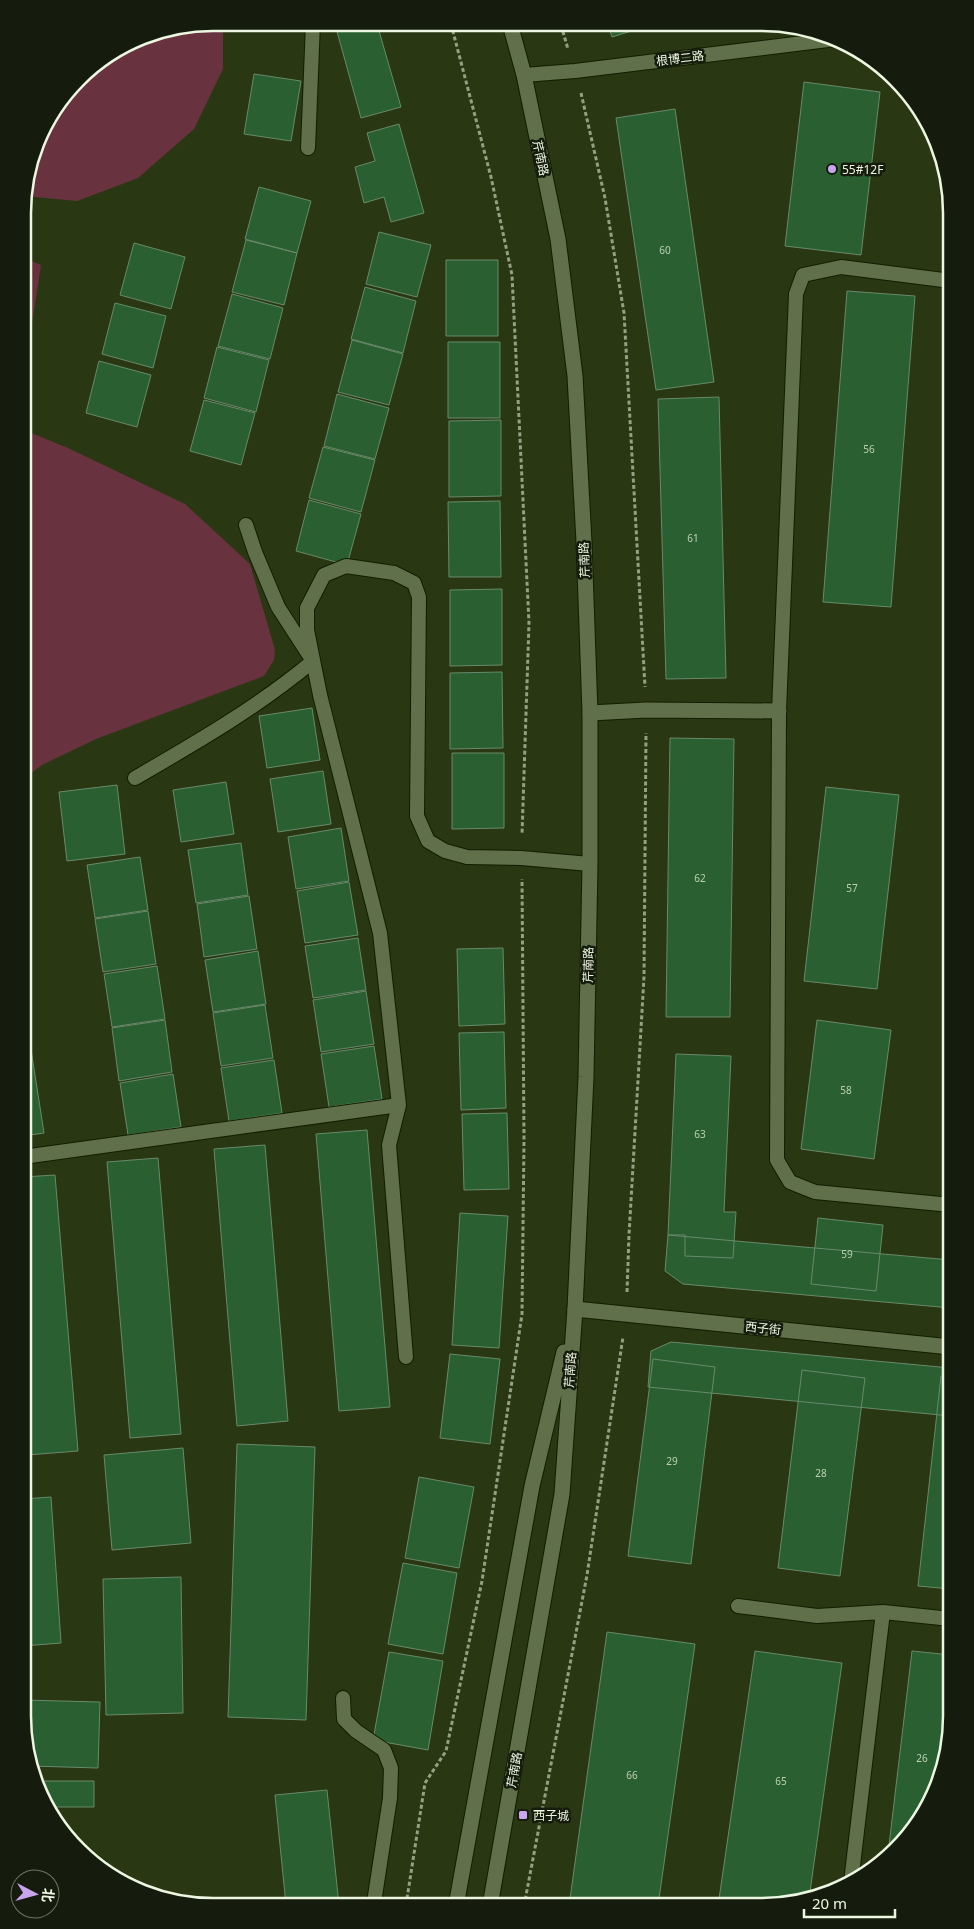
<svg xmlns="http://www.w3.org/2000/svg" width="974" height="1929" font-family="'Noto Sans','Noto Sans SC',sans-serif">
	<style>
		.green { fill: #68333f }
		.building { fill: #2a5f31; stroke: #688a6b }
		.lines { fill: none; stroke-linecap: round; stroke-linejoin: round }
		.lane-casing { stroke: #121e00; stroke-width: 16 }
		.street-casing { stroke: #121e00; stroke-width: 17 }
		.secondary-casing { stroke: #121e00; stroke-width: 17 }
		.path { stroke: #94a083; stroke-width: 3; stroke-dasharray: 4 2.5; stroke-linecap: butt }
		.lane { stroke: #60704a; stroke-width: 14 }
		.street { stroke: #60704a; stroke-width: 15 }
		.secondary { stroke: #60704a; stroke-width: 15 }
		.poi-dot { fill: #c9a5ee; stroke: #161c0d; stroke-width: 2 }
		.labels { text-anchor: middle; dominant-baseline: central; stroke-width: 5; stroke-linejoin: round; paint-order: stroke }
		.number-label { font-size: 10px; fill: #bcd0b4 }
		.street-label { font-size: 12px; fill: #ecf6e0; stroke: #161c0d }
		.poi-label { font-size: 12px; fill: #ecf6e0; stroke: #161c0d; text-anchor: start }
		.rim { fill: none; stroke: #ecf6e0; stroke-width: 2.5 }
	</style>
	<rect width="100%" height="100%" fill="#2a3713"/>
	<path class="green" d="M214 23H223V69L194 129 138 178 77 201 24 196V189L42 129 87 70 141 37Z
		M24 258 41 265 24 376Z
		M24 430 68 448 185 504 250 564 275 650 274 660 264 676 96 739 42 765 23 779Z"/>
	<path class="building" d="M351 23 377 24 401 107 361 118 336 28Z
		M608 25H651L612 37Z
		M254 74 301 81 291 141 244 134Z
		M804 82 880 92 861 255 785 246Z
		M675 109 714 382 656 390 616 118Z
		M399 124 424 213 391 222 384 197 364 203 355 167 375 161 367 133Z
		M259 187 311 201 297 253 245 239Z
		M379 232 431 245 417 297 366 284Z
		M246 240 297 253 284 305 232 292Z
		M134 243 185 257 171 309 120 295Z
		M446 260H498V336H446Z
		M365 287 416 301 403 353 351 339Z
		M847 291 915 296 891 607 823 602Z
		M232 294 283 308 270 359 218 346Z
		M115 303 166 316 153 368 102 354Z
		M352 340 403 354 389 405 338 392Z
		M448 342H500V418H448Z
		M217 347 269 360 256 412 204 398Z
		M99 361 151 375 137 427 86 413Z
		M337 394 389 408 375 459 324 446Z
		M719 397 726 678 666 679 658 399Z
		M204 400 255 413 241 465 190 451Z
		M501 420V496L449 497V421Z
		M323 447 375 460 361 512 309 498Z
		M309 500 361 514 347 565 296 551Z
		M500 501 501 577H449L448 502Z
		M502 589V665L450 666V590Z
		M502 672 503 748 450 749V673Z
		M312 708 320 760 267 768 259 716Z
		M670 738 734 739 730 1017H666Z
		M452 753H504V828L452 829Z
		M323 771 331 824 278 832 270 779Z
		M226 782 234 834 181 842 173 790Z
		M117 785 125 854 67 861 59 792Z
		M826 787 899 795 877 989 804 981Z
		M341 828 349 881 296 889 288 837Z
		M241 843 248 895 196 903 188 850Z
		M140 857 148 910 95 918 87 865Z
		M349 882 358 935 305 943 297 891Z
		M249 896 257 949 204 957 197 904Z
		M148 911 156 964 103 972 95 919Z
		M358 938 366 990 313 998 305 946Z
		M503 948 505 1024 459 1026 457 949Z
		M258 951 266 1004 213 1012 205 960Z
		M157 966 165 1019 112 1027 104 974Z
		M366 991 374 1044 321 1052 313 1000Z
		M23 998 44 1133 23 1136Z
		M265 1005 273 1058 221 1066 213 1013Z
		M165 1020 172 1072 119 1081 112 1028Z
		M817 1020 891 1030 874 1159 801 1149Z
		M504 1032 506 1108 461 1110 459 1033Z
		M374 1046 382 1099 329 1107 321 1054Z
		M676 1054 731 1056 724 1212H736L733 1258 685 1256V1235H668Z
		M274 1060 282 1113 229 1121 221 1068Z
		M173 1074 181 1127 128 1135 120 1083Z
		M507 1113 509 1189 464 1190 462 1114Z
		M367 1130 390 1407 339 1411 316 1134Z
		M265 1145 288 1421 237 1426 214 1149Z
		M158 1158 181 1434 130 1438 107 1162Z
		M55 1175 78 1451 27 1455 23 1407V1177Z
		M460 1213 508 1216 499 1348 452 1345Z
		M818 1218 883 1225 876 1291 811 1284Z
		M668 1235 951 1260V1308L683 1284 665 1271Z
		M951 1269V1298L948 1297Z
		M671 1342 951 1368V1416L648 1387 651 1351Z
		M450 1354 500 1359 490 1444 440 1438Z
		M653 1359 715 1367 691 1564 628 1556Z
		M802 1370 865 1378 840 1576 778 1568Z
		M941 1376 951 1378V1589L918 1586Z
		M237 1444 315 1447 306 1720 228 1717Z
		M183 1448 191 1543 112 1550 104 1455Z
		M419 1477 474 1487 459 1568 405 1558Z
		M51 1497 61 1643 23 1646V1499Z
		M403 1563 457 1573 443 1654 388 1644Z
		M181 1577 183 1713 106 1715 103 1579Z
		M607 1632 695 1644 658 1906H569Z
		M755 1651 842 1663 809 1899 760 1906H718Z
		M912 1651 951 1655V1728L937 1788 912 1832 888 1854Z
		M389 1652 443 1661 428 1750 373 1740Z
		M23 1700 100 1702 98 1768 31 1766 22 1715Z
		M35 1781H94V1807H47Z
		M327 1790 339 1905H286L275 1795Z"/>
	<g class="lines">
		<g class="lane-casing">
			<path id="lane" d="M524 75 575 71 836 39
				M308 148 313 23
				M135 778C197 742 258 707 313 661L278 607 255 552 246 525
				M23 1157 399 1105
				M951 1205 815 1192 790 1182 777 1160 779 711 796 294 803 275 841 267 951 281
				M406 1357 389 1145 399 1105 380 933 320 695 307 630V608L324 575 346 566 394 573 414 583 419 597 417 816 428 841 445 851 467 857 521 858 590 864
				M738 1606 817 1616 883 1612 951 1619
				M343 1698 344 1719 356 1731 384 1750 391 1768 390 1798 375 1896 376 1905
				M100 1866V1867
				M851 1882 883 1612"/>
		</g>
		<g class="street-casing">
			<path id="street" d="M590 713 646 710 779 711
				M575 1309 951 1347"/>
		</g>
		<g class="secondary-casing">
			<path id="secondary" d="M456 1906 532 1486 564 1352
				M490 1906 562 1494 575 1309 586 1077 590 864V713L584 542 575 376 558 239 524 75 510 24"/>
		</g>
		<path class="path" d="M451 24 491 177 512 275 529 623 522 835
			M561 25 568 49
			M581 93 605 198 624 313 645 687
			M627 1292 629 1235 644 977 646 733
			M406 1905 425 1783 446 1751 482 1581 522 1314 524 1140 522 879
			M524 1906 587 1575 623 1337"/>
		<use href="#lane" class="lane"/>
		<use href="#street" class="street"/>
		<use href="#secondary" class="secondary"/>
	</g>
	<g class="poi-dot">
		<circle cx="832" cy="169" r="5"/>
		<rect x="518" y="1810" width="10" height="10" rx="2.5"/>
	</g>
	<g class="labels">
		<g class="number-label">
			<text x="665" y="250">60</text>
			<text x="869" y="449">56</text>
			<text x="693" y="538">61</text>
			<text x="700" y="878">62</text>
			<text x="852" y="888">57</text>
			<text x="846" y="1090">58</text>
			<text x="700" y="1134">63</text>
			<text x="847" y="1254">59</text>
			<text x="672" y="1461">29</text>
			<text x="821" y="1473">28</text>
			<text x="922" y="1758">26</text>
			<text x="632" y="1775">66</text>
			<text x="781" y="1781">65</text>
		</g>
		<g class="street-label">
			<text transform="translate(680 58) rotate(-7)">根博二路</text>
			<text transform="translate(541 158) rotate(78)">芹南路</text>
			<text transform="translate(584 560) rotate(-92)">芹南路</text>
			<text transform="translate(588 965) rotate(-89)">芹南路</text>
			<text transform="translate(763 1328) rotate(6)">西子街</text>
			<text transform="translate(570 1370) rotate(-86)">芹南路</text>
			<text transform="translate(514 1770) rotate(-80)">芹南路</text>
		</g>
		<g class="poi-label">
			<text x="842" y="169">55#12F</text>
			<text x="533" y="1815">西子城</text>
		</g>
	</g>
	<path d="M0 0H974V1929H0ZM213 31H761A182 182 0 0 1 943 213V1716A182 182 0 0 1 761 1898H213A182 182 0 0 1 31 1716V213A182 182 0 0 1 213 31Z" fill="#161c0d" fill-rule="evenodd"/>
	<path class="rim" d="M213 31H761A182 182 0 0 1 943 213V1716A182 182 0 0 1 761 1898H213A182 182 0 0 1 31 1716V213A182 182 0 0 1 213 31Z"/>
	<g transform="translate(35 1894) rotate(96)"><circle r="24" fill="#161c0d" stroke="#6c7361"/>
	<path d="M0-4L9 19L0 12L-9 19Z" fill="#c9a5ee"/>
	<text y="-8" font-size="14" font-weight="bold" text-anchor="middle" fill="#ecf6e0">北</text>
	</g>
	<path d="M804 1909v8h91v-8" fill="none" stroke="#ecf6e0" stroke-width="2.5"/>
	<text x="812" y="1909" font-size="15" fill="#ecf6e0" stroke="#161c0d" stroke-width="4" paint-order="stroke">20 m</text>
</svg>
